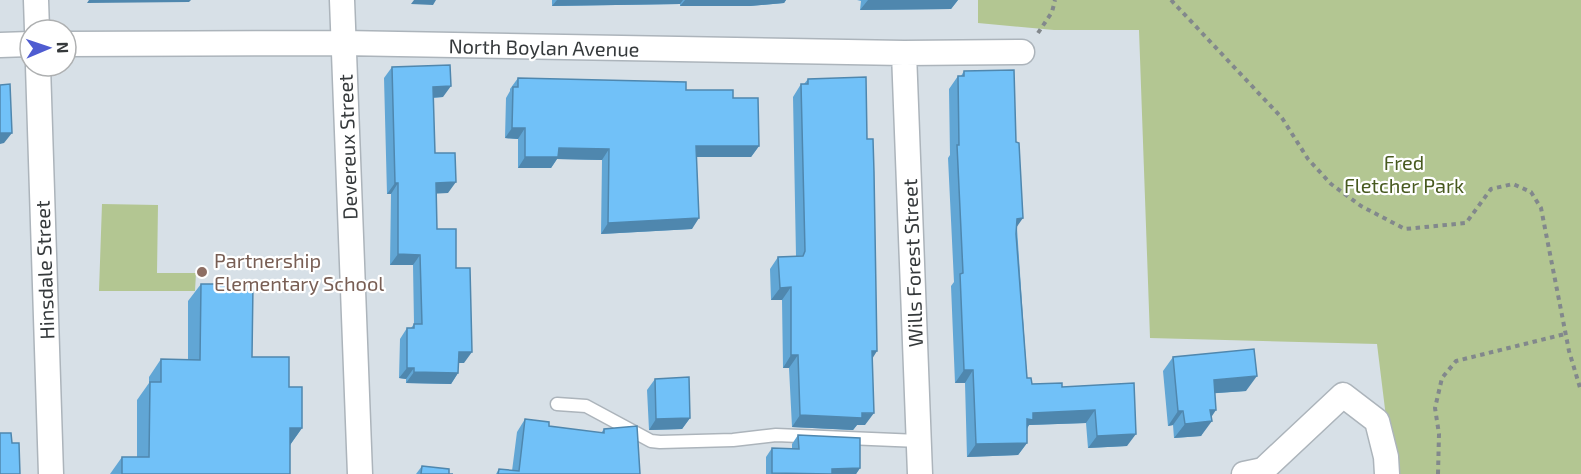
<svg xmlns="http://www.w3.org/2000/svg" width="1581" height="474" font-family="'Exo 2',sans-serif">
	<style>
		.green { fill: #b3c692 }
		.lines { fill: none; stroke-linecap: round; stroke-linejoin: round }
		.service-casing { stroke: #acb4bb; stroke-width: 15 }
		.minor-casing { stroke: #acb4bb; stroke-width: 27 }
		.path { stroke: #82888c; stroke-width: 4; stroke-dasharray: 4.5 4.5; stroke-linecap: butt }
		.service { stroke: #fff; stroke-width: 12 }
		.minor { stroke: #fff; stroke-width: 24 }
		.wall { fill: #61a6d5 }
		.shaded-wall { fill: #4f87ae }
		.building { fill: #71c1f8; stroke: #4f87ae; stroke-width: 1.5 }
		.education-dot { fill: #8d6e63; stroke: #fff; stroke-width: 2 }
		.labels { text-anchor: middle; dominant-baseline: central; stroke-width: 4.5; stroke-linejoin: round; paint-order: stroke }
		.street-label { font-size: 20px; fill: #35393b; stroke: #fff }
		.park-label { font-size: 20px; fill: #485a20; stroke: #fff }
		.education-label { font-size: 20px; fill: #785e54; stroke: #fff; text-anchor: start }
	</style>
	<rect width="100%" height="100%" fill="#d7e0e7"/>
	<path class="green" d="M978 0H1581V474H1393L1377 344 1150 338 1139 30H1054L978 23Z
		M102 204 158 205 157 273H196L195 291H99Z"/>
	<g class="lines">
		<g class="service-casing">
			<path id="service" d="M557 404 586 406 651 441 660 442 733 440 776 435 919 441"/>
		</g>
		<g class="minor-casing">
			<path id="minor" d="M36 0 37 30
				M342 0 360 474
				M66 44 343 43 904 53 1022 52
				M0 45 30 44
				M904 53 920 474
				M38 66 51 474
				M1244 474 1263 470 1343 395 1377 421 1386 457 1387 474"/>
		</g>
		<path class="path" d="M1171 0 1282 118 1308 159 1331 184 1361 206 1405 229 1466 223 1491 189 1513 184 1531 192 1541 208 1569 351 1581 391
			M1038 33 1052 12 1055 0
			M1438 474 1439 434 1435 408 1442 378 1456 361 1565 334"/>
		<use href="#service" class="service"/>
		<use href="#minor" class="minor"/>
	</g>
	<path class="wall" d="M552 0H786L784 3 750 6H680V4L552 6Z
		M857 0H958L951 9 860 10 861 1Z
		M392 67 443 97 433 98 434 141 435 153 448 193H436L437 229 456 268 464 363H458V373L451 384 406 383V379L399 378 400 339 407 328H411L414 324 413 265H390L391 194H387L384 78Z
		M964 71 1017 228 1027 378 1032 384 1062 387 1134 383 1127 446 1088 448 1086 423 1029 425 1027 429V443L1018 455 967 457 965 383H955L951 286 954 282 948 158 950 155 949 89 958 76H961Z
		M518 78 686 90 733 98 759 146 751 157H696L692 229 601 234 602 160 557 159 551 168H518V139L505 138 506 98 510 91V89Z
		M808 79 872 359 865 425H857L853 430 792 427 789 368H783L782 300H771L770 269 778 257 796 256 793 97 801 84H804Z
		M201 284 252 357 289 387 302 428 290 445V474H110L122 457H137V400L149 383V377L161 359 188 360V301Z
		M1173 357 1246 391 1215 393 1211 417 1201 436 1174 438 1173 425 1168 426 1163 371Z
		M655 379 690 418 682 429 649 430 647 390Z
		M525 419 549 426 601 433 604 429 640 474H496L499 469 512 471 517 432Z
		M798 435 860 468 856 474H766V457L772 448H792V444Z
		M422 466 449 474H453H416Z"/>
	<path class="shaded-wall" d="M89 0H191L189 2 87 3Z
		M414 0H436L433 5 411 4Z
		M557 0H683L680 4 552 6Z
		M685 0H786L784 3 750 6H680Z
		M868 0H958L951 9 860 10Z
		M451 86 443 97 425 98 433 87Z
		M512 128H525L518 139 505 138Z
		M0 133H12L4 143 0 144Z
		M696 146H759L751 157H688Z
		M559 148 609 149 602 160 557 159 551 168H518L525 157Z
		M456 182 448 193 429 194 436 183Z
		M395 183H398L391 194H387Z
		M699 218 692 229 601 234 608 223Z
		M1023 218 1014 231 1017 219Z
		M398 254 420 255 413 265H390Z
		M791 287 782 300H771L780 288Z
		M872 351H877L869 364Z
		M459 352H472L464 363H451Z
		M791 355H798L789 368H783Z
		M407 368H414L406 379 399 378Z
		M964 370H973L965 383H955Z
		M414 372 458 373 451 384 406 383Z
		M1257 376 1246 391 1204 394 1214 380Z
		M1095 410 1086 423 1029 425 1024 432 1027 419 1033 413Z
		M1210 410H1216L1208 422 1212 421 1201 436 1174 438 1185 424Z
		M1178 411H1183L1173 425 1168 426Z
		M874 413 865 425H857L853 430 792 427 800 415Z
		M690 418 682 429 649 430 656 419Z
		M290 428H302L290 445Z
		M1136 434 1127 446 1088 448 1097 436Z
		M1027 443 1018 455 967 457 976 444Z
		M860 468 856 474H829L832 469Z"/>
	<path class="building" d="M450 65 451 86 433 87 435 153H455L456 182 436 183 437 229H456V268H470L472 352H459L458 373 414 372V368H407V328H414V324H422L420 255 398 254V183H395L392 67Z
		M1014 70 1016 142 1019 143 1023 218 1017 219 1016 234 1027 378H1031L1032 384 1062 383V387L1134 383 1136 434 1097 436 1095 410 1033 413V420L1027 419V443L976 444 973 370H964L960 274 963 273 957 145H959L958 76H964V71Z
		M866 77 867 139H873L874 172 877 351H872L874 413H862V418L800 415 798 355H791V287L780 288 778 257 803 256 805 251 801 84H808V79Z
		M518 78 686 82V90H733V98H758L759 146H696L699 218 608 223 609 149 559 148 558 157H525V128H512L513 87H518Z
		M10 84 12 133H0V85Z
		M201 284H253L252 357H289V387H302V428H290V474H122V457H149L150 382H161V359L200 360Z
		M1254 349 1257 376 1214 380 1216 410H1210L1212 421 1185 424 1183 411H1178L1173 357Z
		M689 377 690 418 656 419 655 379Z
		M525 419 549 422V426L604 433V429L637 426 640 474H498L499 469 519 471Z
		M0 433H11L12 443H19L20 474H0Z
		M798 435 860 438V468L832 469V474L772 473V448L799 449Z
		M422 466 449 469V474H453H421Z"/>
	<circle class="education-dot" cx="202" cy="272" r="6"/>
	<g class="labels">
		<g class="street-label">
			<text transform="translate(544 47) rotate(1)">North Boylan Avenue</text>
			<text transform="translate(347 147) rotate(-92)">Devereux Street</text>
			<text transform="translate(912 263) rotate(-92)">Wills Forest Street</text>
			<text transform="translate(44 270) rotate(-92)">Hinsdale Street</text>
		</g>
		<g class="park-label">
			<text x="1404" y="162">Fred<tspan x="1404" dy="23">Fletcher Park</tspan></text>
		</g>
		<g class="education-label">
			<text x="214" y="260">Partnership<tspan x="214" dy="23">Elementary School</tspan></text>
		</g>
	</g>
	<g transform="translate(48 48) rotate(88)"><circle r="28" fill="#ffffff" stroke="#aeb0b1" stroke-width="1.5"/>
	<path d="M0-4.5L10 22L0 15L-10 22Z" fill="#4f5cd1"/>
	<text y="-9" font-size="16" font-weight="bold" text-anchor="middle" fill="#35393b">N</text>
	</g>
</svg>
